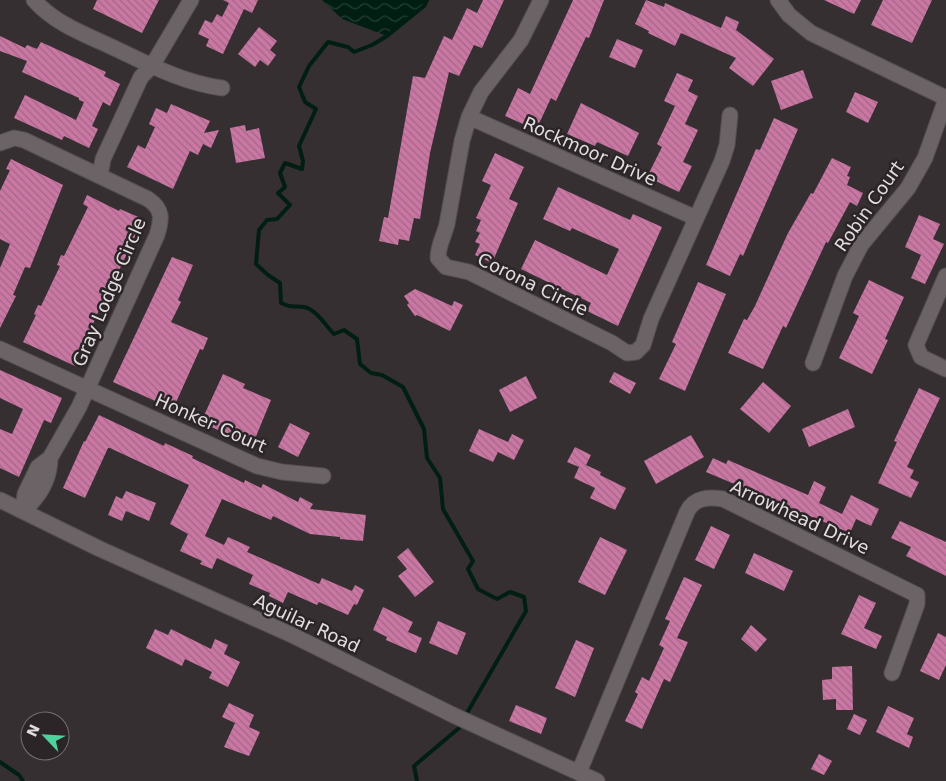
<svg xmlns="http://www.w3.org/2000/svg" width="946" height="781" font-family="'DejaVu Sans',sans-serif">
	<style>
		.water { fill: url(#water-waves) }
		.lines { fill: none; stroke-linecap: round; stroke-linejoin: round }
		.stream { stroke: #001f12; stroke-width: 4 }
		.building { fill: url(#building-back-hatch) }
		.street-casing { stroke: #544e51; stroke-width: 17 }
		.street { stroke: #6b6366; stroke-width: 15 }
		.labels { text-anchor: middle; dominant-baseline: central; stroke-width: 5; stroke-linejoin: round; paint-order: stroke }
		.street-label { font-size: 18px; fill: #e1dddf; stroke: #2c2528 }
	</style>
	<defs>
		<pattern id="water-waves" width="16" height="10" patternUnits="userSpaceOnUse" patternTransform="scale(1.25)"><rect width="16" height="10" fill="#001f12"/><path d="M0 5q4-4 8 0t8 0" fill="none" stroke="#253f34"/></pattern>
		<pattern id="building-back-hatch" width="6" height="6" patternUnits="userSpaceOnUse" patternTransform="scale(1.25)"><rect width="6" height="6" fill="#cb77a3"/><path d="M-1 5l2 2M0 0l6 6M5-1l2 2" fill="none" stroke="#a26786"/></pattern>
	</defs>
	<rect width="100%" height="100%" fill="#362f32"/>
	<path class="water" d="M322 0H427L424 6 387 36 342 19Z"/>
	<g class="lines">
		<path class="stream" d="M427 0 424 6 387 36 372 45 354 52 348 47 328 42 309 66 299 87 305 102 316 109 299 146 303 161 302 169 285 163 280 173 285 187 278 193 290 205 277 219 267 220 259 230 256 264 268 275 280 283 281 303C293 309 294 305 304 307 316 309 326 326 334 334L344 330 357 339 360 364 371 373 382 375 403 387 424 429 427 458 440 478 443 509 473 561 468 569 478 589 497 599 510 592 524 597 526 611 467 713
			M0 762 19 775 23 781
			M417 781 414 766 459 728"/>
	</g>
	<path class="building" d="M97 0H159L142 33 93 9Z
		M223 0H258L252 13 244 9 223 54 206 46 209 39 198 34 205 20 212 23 217 14 222 17 229 3Z
		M483 0H504L482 48 474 45 459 76 449 72 430 153 420 219 414 218 409 241 399 239 398 245 379 241 384 217 388 218 413 76 425 78 444 36 452 40 467 8 477 13Z
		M573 0H604L589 38 586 37 556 101 551 98 536 130 505 116 518 88 530 94Z
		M646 0 664 7 665 3 721 28 726 16 739 22 736 30 774 59 753 86 729 68 736 58 681 33 675 46 648 33 649 31 635 24Z
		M824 0H861L854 14Z
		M883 0H932L912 43 871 25Z
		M259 27 277 41 270 50 276 55 268 66 260 60 255 67 238 54Z
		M0 36 25 48 27 45 37 49 41 42 106 72 104 76 120 84 110 106 103 102 92 126 98 129 89 148 64 136 62 140 14 118 25 95 76 120 84 102 79 100V98L22 72 27 61 0 51Z
		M617 39 643 50 635 68 609 57Z
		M803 70 813 98 781 110 771 81Z
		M677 73 693 80 688 91 698 96 685 124 698 130 683 162 692 166 679 192 647 177 662 147 657 144 675 106 664 101Z
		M855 92 878 102 868 123 846 112Z
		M581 103 639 133 628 156 597 142 595 146 567 134Z
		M171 104 210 121 204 133 219 130 211 148 203 144 198 155 190 151 173 189 127 167 138 145 145 149 155 127 149 124 156 108 167 113Z
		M774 118 798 129 743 256 740 254 730 276 706 265 756 149 760 150Z
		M245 125 246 131 259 128 265 158 236 163 230 128Z
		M495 153 524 167 509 199 518 203 492 263 475 255 480 244 475 242 480 233 476 231 481 220 476 218 491 185 482 181Z
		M832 158 851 167 847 176 850 177 847 185 863 193 857 206 850 202 828 243 826 242 786 328 783 326 763 369 728 353 744 319 747 320 755 306 788 233 811 193 813 194Z
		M11 159 63 185 30 268 25 267 13 295 16 296 0 328V268L10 244 0 239V191L10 170 6 169Z
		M558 187 630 220 633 214 662 227 618 326 587 311 591 303 521 269 535 240 607 275 619 249 572 228 570 231 543 219Z
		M87 195 119 211 120 209 143 219 110 290 108 289 75 366 23 342 36 315 34 314 38 305 41 306 60 266 57 265 61 255 64 256 88 207 83 204Z
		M919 215 940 224 933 239 944 244 925 284 911 278 921 255 905 247Z
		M172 257 193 265 178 300 181 302 171 322 208 338 203 350 200 349 173 409 113 382Z
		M869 280 904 297 885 339 888 340 872 374 839 358 859 316 853 313Z
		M698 282 726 294 685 391 659 379 676 344 672 342Z
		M415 289 452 306 454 301 463 305 450 331 417 315 415 316 407 305 409 303 404 296Z
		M0 370 62 398 51 423 44 420 19 477 0 468V429L12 434 23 409 0 398Z
		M614 372 636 383 630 394 609 382Z
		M223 374 245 384 243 388 271 400 252 446 201 422Z
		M526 376 537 398 510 412 499 390Z
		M763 382 791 406 769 433 740 409Z
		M919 388 940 398 907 467 914 470 910 478 919 482 911 498 878 483 897 442 894 441Z
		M848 409 855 427 809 447 802 429Z
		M99 415 164 446 165 443 193 456 192 458 244 483 245 480 261 488 263 484 298 502 300 497 313 504 310 509 366 515 363 541 340 539V537L310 534 273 516 271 520 222 499 205 536 224 545 228 537 250 547 247 552 319 584 322 578 352 591 355 585 364 590 357 605 354 604 348 615 319 602 317 605 288 592 283 603 269 596 270 593 249 584 253 575 217 558 212 569 200 564 202 561 180 551 188 534 170 524 189 485 110 448H108L85 498 63 488 84 441 85 442Z
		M290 423 310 433 298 457 278 447Z
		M479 429 508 442 512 434 524 440 514 460 498 452 493 462 469 451Z
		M691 435 704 457 656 484 644 461Z
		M575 447 591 455 586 465 601 472 600 475 626 488 615 510 590 498 595 488 574 478 579 467 567 462Z
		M713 458 726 464 728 460 808 495 814 481 826 487 819 503 842 514 851 495 879 509 871 526 856 519 850 533 706 472Z
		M126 491 156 503 149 521 126 511 122 521 108 515 116 496 122 499Z
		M900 521 946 542V576L906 556 911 547 891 538Z
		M711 526 730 535 714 569 695 560Z
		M600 537 627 550 605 595 578 582Z
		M408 548 434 582 415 597 398 576 407 569 397 557Z
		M754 553 793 571 784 591 745 573Z
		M684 577 702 585 677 638 688 642 670 682 664 679 642 729 625 721 638 694 635 692 642 677 649 681 664 648 659 645 670 621 665 619Z
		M859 595 876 603 864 628 882 636 876 649 841 634Z
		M383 607 413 622 408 632 422 638 416 653 386 640 387 637 373 630Z
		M438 621 466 633 457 655 429 643Z
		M751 625 767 639 756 652 741 639Z
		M155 629 168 635 171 629 211 649 215 639 228 645 224 654 240 662 228 687 209 678 212 672 185 659 182 666 146 648Z
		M938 633 946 637V665L939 680 920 671Z
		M576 640 594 648 575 697 555 688Z
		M852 666 853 710H836V699L823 700 822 680 832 679V667Z
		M229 703 254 715 249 727 260 732 249 756 224 747 235 723 222 717Z
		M516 705 547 718 541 734 509 721Z
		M888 706 914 718 907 734 913 737 909 748 876 732Z
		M854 714 867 720 860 735 847 729Z
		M819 754 832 761 824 775 811 769Z"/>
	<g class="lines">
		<g class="street-casing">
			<path id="street" d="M34 0C54 23 84 34 112 47 148 64 183 83 222 88
				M541 0 521 40 481 92 469 117 462 141 447 224C444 236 438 246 438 258L446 267 469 272 612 343 627 353 636 352 643 345 651 319 722 161 727 145 730 115
				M778 0 789 15 811 33 946 98
				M469 117 696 218
				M0 143 14 138 24 140 148 199C163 209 162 219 157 235L79 407 50 458 38 467 25 494 23 511
				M100 176 103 159 141 77 152 66 191 0
				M946 276 916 345 921 357 946 369
				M0 349 257 466 282 472 323 476
				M813 363 845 276 861 245 908 188 925 158 946 99
				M0 500 100 549 292 635 453 715 597 781
				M23 511C39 497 50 480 50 458
				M579 772 687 512C694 497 709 497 723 499L917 595V604L892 673"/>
		</g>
		<use href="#street" class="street"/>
	</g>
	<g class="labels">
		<g class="street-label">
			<text transform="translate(590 151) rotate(24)">Rockmoor Drive</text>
			<text transform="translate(869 206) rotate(-55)">Robin Court</text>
			<text transform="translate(533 284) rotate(26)">Corona Circle</text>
			<text transform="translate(109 292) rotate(-67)">Gray Lodge Circle</text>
			<text transform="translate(211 423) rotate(24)">Honker Court</text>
			<text transform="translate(800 517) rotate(25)">Arrowhead Drive</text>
			<text transform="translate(307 623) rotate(25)">Aguilar Road</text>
		</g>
	</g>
	<g transform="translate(45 736) rotate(295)"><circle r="24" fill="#2c2528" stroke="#746f71"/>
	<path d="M0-4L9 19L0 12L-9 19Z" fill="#4cd39b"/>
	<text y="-8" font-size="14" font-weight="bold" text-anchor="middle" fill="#e1dddf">N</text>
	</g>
</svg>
